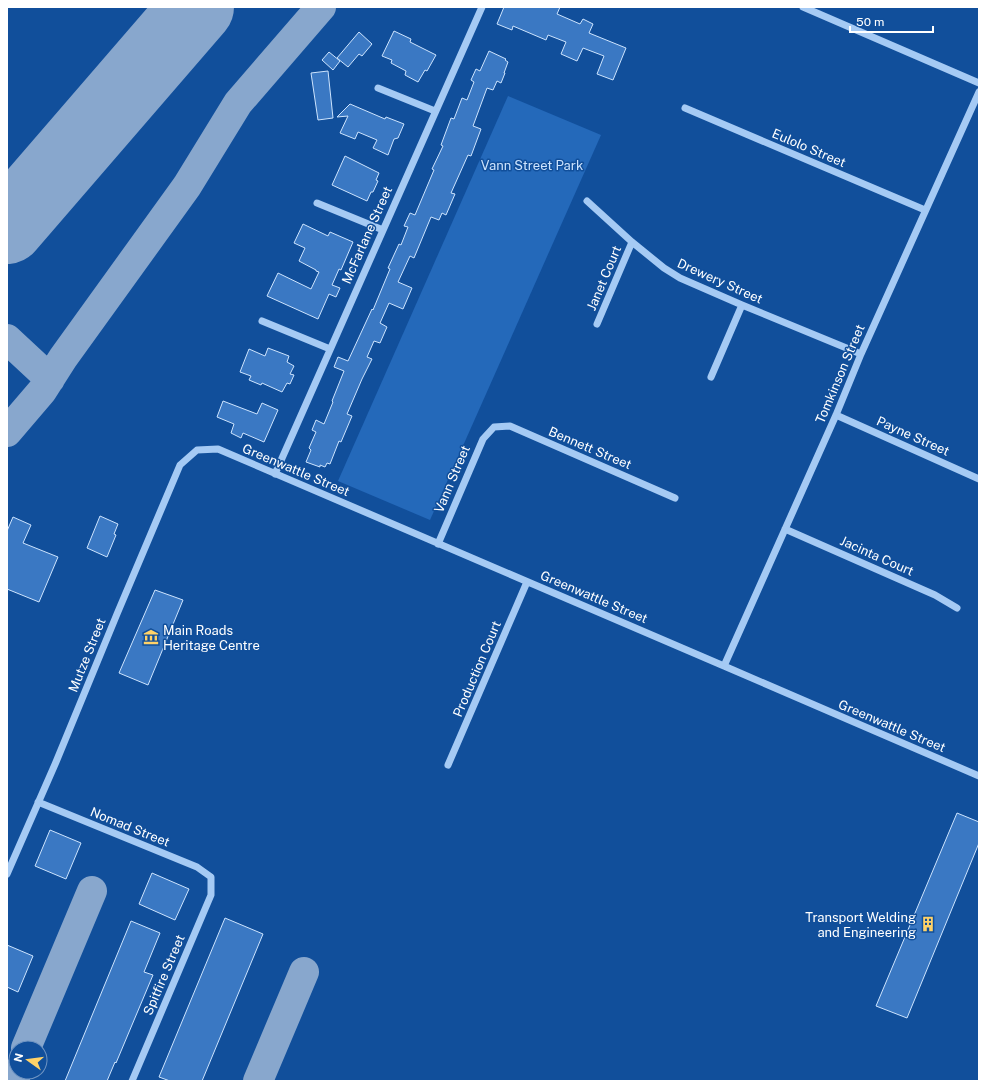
<svg xmlns="http://www.w3.org/2000/svg" width="986" height="1088" font-family="'Public Sans',sans-serif">
	<style>
		.green { fill: #2469ba }
		.lines { fill: none; stroke-linecap: round; stroke-linejoin: round }
		.taxiway { stroke: #88a7cd; stroke-width: 30 }
		.runway { stroke: #88a7cd; stroke-width: 74 }
		.building { fill: #3a78c3; stroke: #cde4fe }
		.minor { stroke: #a5caf4; stroke-width: 7 }
		.labels { text-anchor: middle; dominant-baseline: central; stroke-width: 3; stroke-linejoin: round; paint-order: stroke }
		.street-label { font-size: 13px; fill: #fff; stroke: #114f9b }
		.park-label { font-size: 13px; fill: #cde4fe; stroke: #114f9b }
		.poi-label { font-size: 13px; fill: #fff; stroke: #114f9b; text-anchor: start }
	</style>
	<rect width="100%" height="100%" fill="#114f9b"/>
	<path class="green" d="M508 96 601 135 430 520 338 481Z"/>
	<g class="lines">
		<path class="taxiway" d="M7 228 33 197
			M7 339 50 379
			M7 432 42 391 63 358 187 186 238 103 321 7
			M26 1048 92 891
			M13 1081 17 1072
			M258 1081 304 972"/>
		<path class="runway" d="M7 227 197 7"/>
	</g>
	<path class="building" d="M504 7H560L557 14 580 24 583 19 593 24 589 33 626 48 613 80 597 74 604 56 583 48 577 61 561 54 566 42 548 35 546 40 513 26 512 30 497 24Z
		M394 31 411 39 410 42 436 55 427 71 425 70 418 82 405 75 406 71 391 63 392 60 382 56Z
		M359 32 372 44 362 56 359 54 348 67 337 58Z
		M489 51 506 59 505 60 508 62 504 73H505L501 83 497 81 493 90 487 88 473 126 481 129 471 156 468 155 451 193 455 194 446 215 442 213 439 220 431 217 414 258 410 256 398 282 412 288 403 309 389 303 380 323 387 327 380 343 374 341 367 357 372 359 362 379 347 414 352 416 341 442 339 441 330 464 327 463 325 467 320 465V467L306 462 311 450 309 448 316 432 312 430 316 420 324 424 333 402 332 401 344 371 334 367 338 357 348 361 372 309 373 310 390 269 388 268 399 244 401 245 408 227 404 226 410 213 415 215 434 170 432 169 443 146 441 145 451 118 454 119 462 98 467 100 474 82 471 80 476 69 480 71Z
		M329 52 340 61 333 70 322 60Z
		M328 71 333 118 318 120 311 73Z
		M350 104 385 119 386 117 404 124 398 138 394 139 388 155 373 148 377 140 358 132 355 139 340 133 348 116 337 117Z
		M345 156 379 173 376 180 378 181 373 192H371L367 201 332 185Z
		M303 224 328 236 330 232 353 242 341 270 339 269 332 285 340 288 336 297 329 294 318 319 267 296 278 273 311 289 319 272 316 271V270L299 261 305 248 294 243Z
		M268 348 289 356 287 362 294 366 290 374 294 375 290 384 287 383 282 392 262 383 261 385 249 380 251 376 240 372 249 349 265 356Z
		M223 401 257 414 262 403 278 410 264 442 243 433 241 438 231 433 234 424 217 417Z
		M100 516 118 524 114 534 116 535 107 557 87 548Z
		M13 517 31 525 23 543 58 557 39 602 7 589V531Z
		M155 590 183 600 148 685 119 673Z
		M957 813 979 822V843L907 1018 876 1006Z
		M50 830 81 843 66 879 35 866Z
		M152 873 189 889 175 920 139 904Z
		M225 918 263 934 202 1081H170L159 1077Z
		M131 921 160 933 144 972 153 975 116 1063 115 1062 107 1081H65Z
		M7 945 33 956 18 992 7 987Z"/>
	<g class="lines">
		<path class="minor" d="M803 7 979 83
			M378 88 435 111
			M685 108 925 210
			M587 201 632 242 664 268 680 278 742 305 861 354
			M317 203 383 230
			M262 321 330 349
			M597 324 632 242
			M711 377 742 305
			M836 415 979 479
			M275 474 482 7
			M785 529 935 595 957 608
			M438 544 483 439 494 427 510 426 675 498
			M724 666 836 415 861 354 979 92
			M448 765 527 582
			M38 802 197 867 211 877V895L132 1081
			M7 874 56 762 117 614 180 465 197 450 218 449 724 666 979 776"/>
	</g>
	<defs>
		<g id="museum-bare" transform="scale(1.2)"><path d="M0-6L6-3V-2H-6V-3ZM-5-1h2V3h-2ZM-1-1h2V3h-2ZM3-1h2V3H3ZM-6 4H6V6H-6Z" fill="#ffd268" stroke="#114f9b" stroke-width="2.5" paint-order="stroke"/></g>
		<g id="building-bare" transform="scale(1.2)"><path d="M-4-6H4V6H1V3H-1V6H-4ZM-2.5-4.3h1.7v1.8h-1.7ZM.8-4.3h1.7v1.8H.8ZM-2.5-1h1.7V.8h-1.7ZM.8-1h1.7V.8H.8Z" fill="#ffd268" stroke="#114f9b" stroke-width="2.5" paint-order="stroke"/></g>
	</defs>
	<g fill-rule="evenodd">
		<use href="#museum-bare" x="151" y="637"/>
		<use href="#building-bare" x="928" y="924"/>
	</g>
	<g class="labels">
		<g class="street-label">
			<text transform="translate(809 148) rotate(23)">Eulolo Street</text>
			<text transform="translate(367 235) rotate(-66)">McFarlane Street</text>
			<text transform="translate(604 278) rotate(-67)">Janet Court</text>
			<text transform="translate(720 281) rotate(24)">Drewery Street</text>
			<text transform="translate(840 374) rotate(-67)">Tomkinson Street</text>
			<text transform="translate(913 436) rotate(24)">Payne Street</text>
			<text transform="translate(590 448) rotate(23)">Bennett Street</text>
			<text transform="translate(296 470) rotate(23)">Greenwattle Street</text>
			<text transform="translate(452 479) rotate(-67)">Vann Street</text>
			<text transform="translate(877 556) rotate(24)">Jacinta Court</text>
			<text transform="translate(594 597) rotate(23)">Greenwattle Street</text>
			<text transform="translate(87 655) rotate(-68)">Mutze Street</text>
			<text transform="translate(477 669) rotate(-67)">Production Court</text>
			<text transform="translate(892 726) rotate(23)">Greenwattle Street</text>
			<text transform="translate(130 827) rotate(22)">Nomad Street</text>
			<text transform="translate(164 975) rotate(-67)">Spitfire Street</text>
		</g>
		<g class="park-label">
			<text x="532" y="165">Vann Street Park</text>
		</g>
		<g class="poi-label">
			<text x="163" y="630">Main Roads<tspan x="163" dy="15">Heritage Centre</tspan></text>
			<text x="916" y="917" text-anchor="end">Transport Welding<tspan x="916" dy="15">and Engineering</tspan></text>
		</g>
	</g>
	<rect width="986" height="1088" fill="none" stroke="#ffffff" stroke-width="16"/>
	<g transform="translate(28 1060) rotate(284)"><circle r="19" fill="#114f9b" stroke="#7095c3"/>
	<path d="M0-3L7 15L0 10L-7 15Z" fill="#ffd268"/>
	<text y="-6" font-size="11" font-weight="bold" text-anchor="middle" fill="#ffffff">N</text>
	</g>
	<path d="M850 26v6h83v-6" fill="none" stroke="#ffffff" stroke-width="2"/>
	<text x="856" y="26" font-size="12" fill="#ffffff" stroke="#114f9b" stroke-width="3" paint-order="stroke">50 m</text>
</svg>
